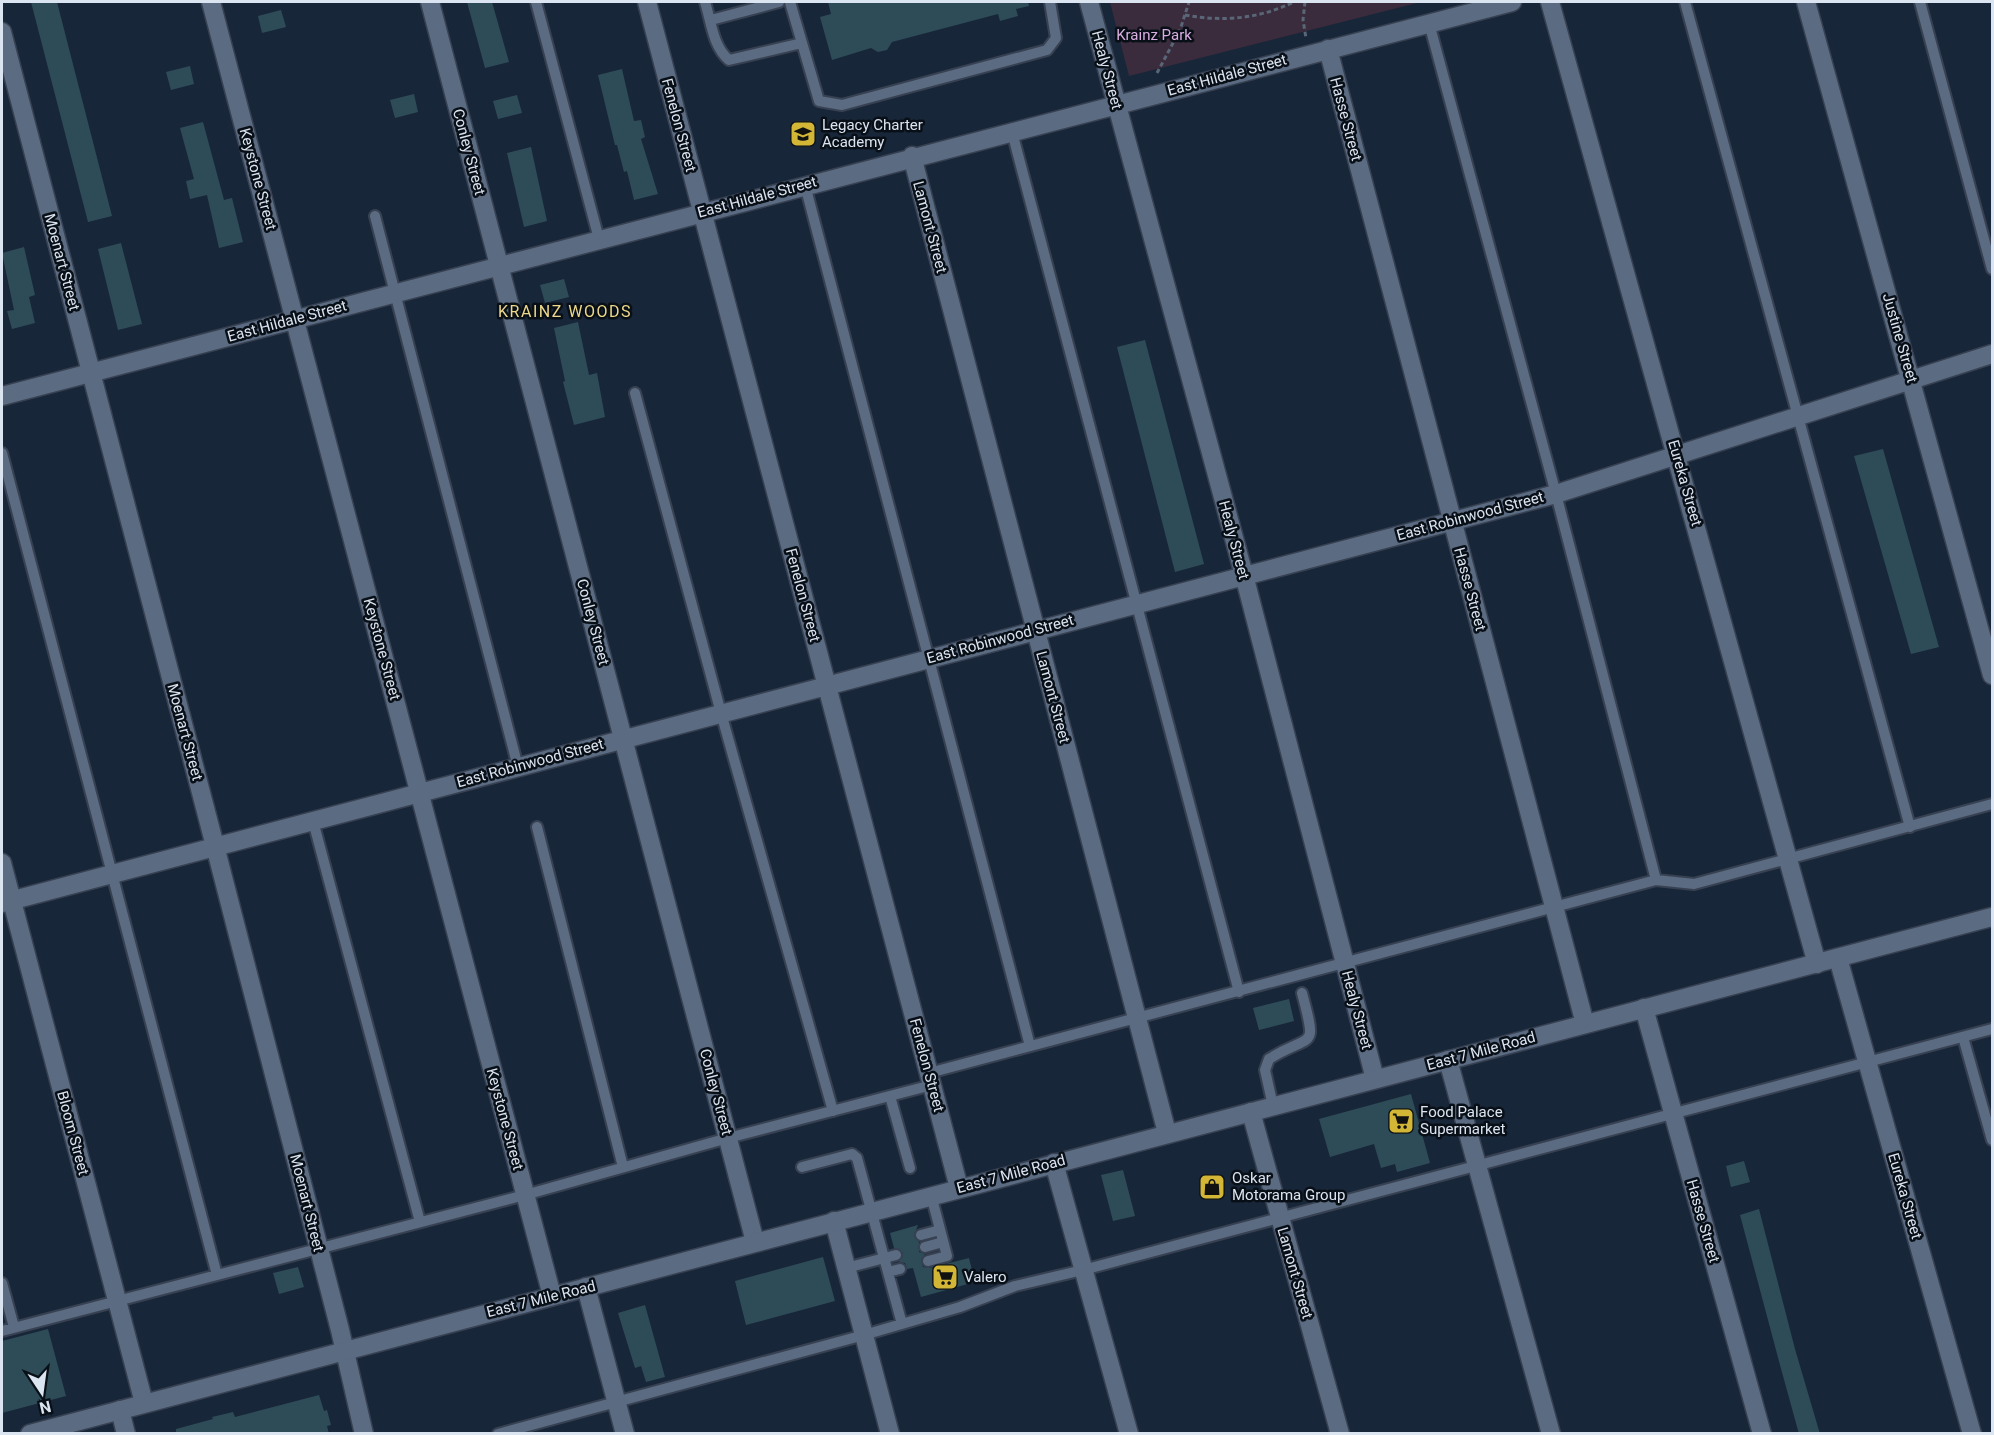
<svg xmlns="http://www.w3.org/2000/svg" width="1994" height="1435" font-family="Roboto,sans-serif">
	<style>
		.green { fill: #3a2c3c }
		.building { fill: #2e4c58 }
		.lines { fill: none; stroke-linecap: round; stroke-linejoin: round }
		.service-casing { stroke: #374152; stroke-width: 14 }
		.minor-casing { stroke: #374152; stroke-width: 21 }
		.tertiary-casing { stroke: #374152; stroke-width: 21 }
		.path { stroke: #5a6677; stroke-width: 3; stroke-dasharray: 4.5 3; stroke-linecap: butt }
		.service { stroke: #5b6b82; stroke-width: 10 }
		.minor { stroke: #5b6b82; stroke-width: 18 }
		.tertiary { stroke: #5b6b82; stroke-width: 18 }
		.labels { text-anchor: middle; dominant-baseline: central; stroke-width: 5; stroke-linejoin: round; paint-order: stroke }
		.park-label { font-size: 15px; fill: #d9aee0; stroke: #090f17 }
		.street-label { font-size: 15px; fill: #dbe4f1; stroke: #090f17 }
		.poi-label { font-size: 15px; fill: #dbe4f1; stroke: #090f17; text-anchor: start }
		.neighbourhood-label { font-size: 16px; letter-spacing: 1.5px; fill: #ecd98b; stroke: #090f17 }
	</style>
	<rect width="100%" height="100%" fill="#182639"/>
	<path class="green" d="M1110 2H1421L1129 76Z"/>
	<path class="building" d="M31 2H57L112 216 88 222Z
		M467 2H492L509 62 485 68Z
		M828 2H1028L1029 6 1016 9 1018 16 1000 21 998 14 892 42 887 50 878 52 871 48 832 60 820 17 831 14Z
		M281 10 286 27 262 33 258 16Z
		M190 66 194 84 171 90 166 72Z
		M622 69 634 121 641 120 645 137 641 139 658 194 634 200 627 171 624 172 617 145H615L598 75Z
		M414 94 418 112 395 118 390 100Z
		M517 95 522 113 498 119 493 101Z
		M203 122 224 200 232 198 243 242 219 248 207 195 190 199 186 181 194 179 180 128Z
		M531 147 547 221 524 227 507 153Z
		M121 243 142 324 118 330 98 249Z
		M24 247 35 295 29 297 35 323 12 329 7 311 14 310 2 253Z
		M564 279 569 297 545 303 540 285Z
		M578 322 589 375 597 373 605 417 574 425 563 382 565 381 554 328Z
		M1145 340 1204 564 1175 572 1117 347Z
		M1883 449 1939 647 1911 654 1854 456Z
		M1289 999 1294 1021 1259 1030 1253 1008Z
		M1411 1094 1430 1163 1397 1172 1395 1164 1381 1168 1374 1144 1330 1157 1319 1119Z
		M1744 1161 1750 1182 1731 1187 1726 1166Z
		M1123 1170 1135 1216 1113 1221 1101 1175Z
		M1759 1209 1795 1349 1820 1434H1799L1780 1365 1740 1215Z
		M918 1225 914 1236 919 1242V1252L925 1254 921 1260 923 1267 930 1268 969 1258 975 1282 921 1297 913 1268 907 1269 905 1263 899 1262 903 1253 894 1248 890 1233Z
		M823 1257 835 1301 746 1325 735 1281Z
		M298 1267 304 1287 279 1294 273 1273Z
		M645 1305 665 1377 646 1382 641 1366 635 1368 618 1313Z
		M48 1329 66 1396 2 1413V1341Z
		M319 1395 324 1411 327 1410 331 1425 327 1426 329 1434H176V1429L213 1419 212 1417 233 1412 235 1417Z"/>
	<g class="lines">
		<g class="service-casing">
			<path id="service" d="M536 2 599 239
				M705 2C711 21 713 47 729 60L802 43
				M790 2 819 101 842 105 1047 50 1056 38 1050 2
				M1685 2 1910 827
				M1920 2 1992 269
				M711 20 779 2
				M1429 23 1556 494 1656 880
				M1012 132 1239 992
				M805 185 1030 1046
				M375 216 518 767
				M635 393 721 713 833 1111
				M2 453 217 1275
				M313 821 420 1222
				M537 827 623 1167
				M1963 1037 1992 1140
				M929 1073 1656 880 1694 884 1992 804
				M890 1096 910 1168
				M1273 1106 1265 1070 1269 1059C1312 1032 1318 1053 1302 993
				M802 1167 852 1154 857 1158 902 1324
				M921 1235 940 1230
				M925 1247 943 1242
				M928 1261 947 1256 931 1195
				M846 1268 896 1255
				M888 1272 900 1269
				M2 1283 14 1327
				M2 1331 525 1195 728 1138 932 1085
				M498 1434 864 1335 960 1307 1015 1286 1083 1270 1992 1029"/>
		</g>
		<g class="minor-casing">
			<path id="minor" d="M211 2 552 1296
				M430 2 755 1242
				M647 2 959 1188
				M1089 2 1244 575 1375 1079
				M1550 2 1817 964
				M1806 2 1992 675
				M2 32 215 846 340 1330 364 1434
				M1328 49 1585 1024
				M912 156 1167 1133
				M2 396 1512 2
				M2 863 144 1403
				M2 903 1556 494 1992 354
				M1838 958 1972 1434
				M1644 1008 1762 1434
				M1448 1060 1551 1434
				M1251 1112 1340 1434
				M1054 1163 1129 1434
				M834 1221 890 1434
				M586 1287 625 1434
				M120 1410 126 1434"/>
		</g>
		<g class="tertiary-casing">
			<path id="tertiary" d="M30 1434 1992 917"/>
		</g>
		<path class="path" d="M1305 2 1303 20 1306 38
			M1185 15C1224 22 1258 19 1294 2
			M1157 73 1180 30 1189 2"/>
		<use href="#service" class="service"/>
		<use href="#minor" class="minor"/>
		<use href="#tertiary" class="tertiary"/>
	</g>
	<defs>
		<g id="school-square" transform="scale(1.35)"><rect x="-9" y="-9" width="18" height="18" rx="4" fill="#d3b635" stroke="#090f17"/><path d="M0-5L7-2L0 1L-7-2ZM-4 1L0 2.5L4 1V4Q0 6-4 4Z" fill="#111"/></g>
		<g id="supermarket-square" transform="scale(1.35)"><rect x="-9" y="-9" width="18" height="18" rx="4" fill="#d3b635" stroke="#090f17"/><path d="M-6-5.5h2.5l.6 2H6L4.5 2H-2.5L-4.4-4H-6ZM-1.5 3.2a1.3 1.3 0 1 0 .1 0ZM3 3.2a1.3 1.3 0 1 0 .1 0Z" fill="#111"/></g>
		<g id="shop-square" transform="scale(1.35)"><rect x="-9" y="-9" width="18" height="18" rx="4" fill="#d3b635" stroke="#090f17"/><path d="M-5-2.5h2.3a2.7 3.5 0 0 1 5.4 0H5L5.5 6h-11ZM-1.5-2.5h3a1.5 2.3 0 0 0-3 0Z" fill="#111"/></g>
	</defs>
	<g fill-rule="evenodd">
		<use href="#school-square" x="803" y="134"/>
		<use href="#supermarket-square" x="1401" y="1121"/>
		<use href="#shop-square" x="1212" y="1187"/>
		<use href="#supermarket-square" x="945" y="1277"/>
	</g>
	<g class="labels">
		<g class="park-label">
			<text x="1154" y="35">Krainz Park</text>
		</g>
		<g class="street-label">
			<text transform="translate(1107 70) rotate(75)">Healy Street</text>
			<text transform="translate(1227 75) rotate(-15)">East Hildale Street</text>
			<text transform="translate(1346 119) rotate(75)">Hasse Street</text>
			<text transform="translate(679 125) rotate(75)">Fenelon Street</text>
			<text transform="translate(469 152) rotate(75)">Conley Street</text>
			<text transform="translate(258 179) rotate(75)">Keystone Street</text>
			<text transform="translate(757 197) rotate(-15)">East Hildale Street</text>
			<text transform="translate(930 227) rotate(75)">Lamont Street</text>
			<text transform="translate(62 262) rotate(75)">Moenart Street</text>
			<text transform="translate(287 321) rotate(-15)">East Hildale Street</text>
			<text transform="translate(1900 338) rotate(74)">Justine Street</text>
			<text transform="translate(1685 483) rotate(74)">Eureka Street</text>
			<text transform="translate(1470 516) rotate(-15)">East Robinwood Street</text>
			<text transform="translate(1234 540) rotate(75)">Healy Street</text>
			<text transform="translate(1470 589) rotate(75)">Hasse Street</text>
			<text transform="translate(803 595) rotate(75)">Fenelon Street</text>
			<text transform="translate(593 622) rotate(75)">Conley Street</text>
			<text transform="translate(1000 639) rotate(-15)">East Robinwood Street</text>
			<text transform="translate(382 649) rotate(75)">Keystone Street</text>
			<text transform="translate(1053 697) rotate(75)">Lamont Street</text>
			<text transform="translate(185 732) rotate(75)">Moenart Street</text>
			<text transform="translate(530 763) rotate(-15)">East Robinwood Street</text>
			<text transform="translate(1357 1010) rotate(75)">Healy Street</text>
			<text transform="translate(1481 1051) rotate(-15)">East 7 Mile Road</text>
			<text transform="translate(927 1065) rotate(75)">Fenelon Street</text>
			<text transform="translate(716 1092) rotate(75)">Conley Street</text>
			<text transform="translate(505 1119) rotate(75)">Keystone Street</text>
			<text transform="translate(73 1133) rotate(75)">Bloom Street</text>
			<text transform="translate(1011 1174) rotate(-15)">East 7 Mile Road</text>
			<text transform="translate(1905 1196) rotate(74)">Eureka Street</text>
			<text transform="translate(307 1203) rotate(76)">Moenart Street</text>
			<text transform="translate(1703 1221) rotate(74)">Hasse Street</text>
			<text transform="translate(1295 1273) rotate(74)">Lamont Street</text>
			<text transform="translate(541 1299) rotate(-14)">East 7 Mile Road</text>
		</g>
		<g class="poi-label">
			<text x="822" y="125">Legacy Charter<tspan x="822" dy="17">Academy</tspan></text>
			<text x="1420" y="1112">Food Palace<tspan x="1420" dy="17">Supermarket</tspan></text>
			<text x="1232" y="1178">Oskar<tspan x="1232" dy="17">Motorama Group</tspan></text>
			<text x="964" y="1277">Valero</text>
		</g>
		<g class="neighbourhood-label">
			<text x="565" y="311">KRAINZ WOODS</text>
		</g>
	</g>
	<rect width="1994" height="1435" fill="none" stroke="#dbe4f1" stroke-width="6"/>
	<g transform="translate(42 1393) rotate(167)" stroke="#090f17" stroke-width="4.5" paint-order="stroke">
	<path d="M0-4.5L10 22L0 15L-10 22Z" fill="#dbe4f1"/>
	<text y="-9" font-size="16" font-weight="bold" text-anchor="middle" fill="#dbe4f1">N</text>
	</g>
</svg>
